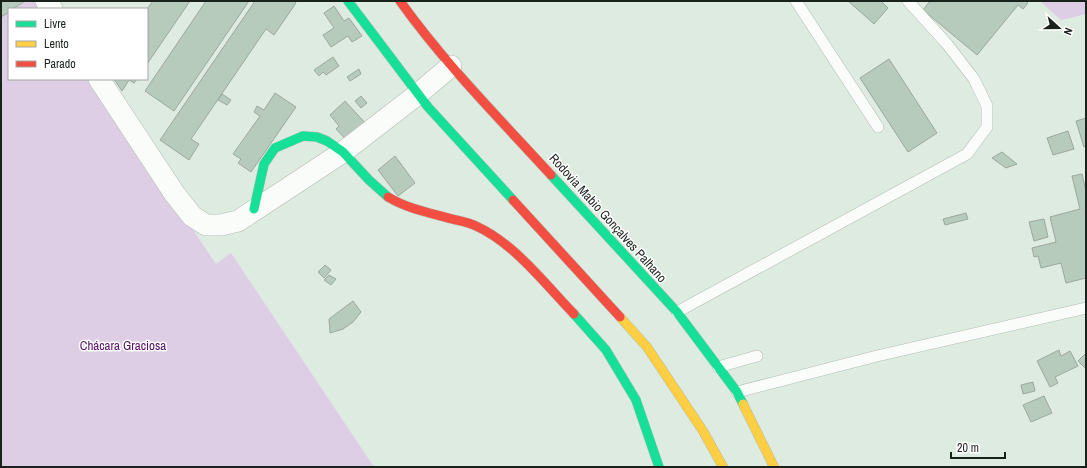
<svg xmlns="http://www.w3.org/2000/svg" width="1087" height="468" font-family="'Archivo Narrow',sans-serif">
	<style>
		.green { fill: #ddcde5 }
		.building { fill: #b6cbbb; stroke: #9da79f }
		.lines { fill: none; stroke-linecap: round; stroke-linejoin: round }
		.lane-casing { stroke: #b1bcb3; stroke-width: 12 }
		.street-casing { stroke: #b1bcb3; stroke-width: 22 }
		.fast-casing { stroke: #b1bcb3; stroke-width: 10 }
		.slow-casing { stroke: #b1bcb3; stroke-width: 10 }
		.jam-casing { stroke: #b1bcb3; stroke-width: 10 }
		.lane { stroke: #fafcfa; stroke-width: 11 }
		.street { stroke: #fafcfa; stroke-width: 21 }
		.fast { stroke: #16e098; stroke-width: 9 }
		.slow { stroke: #ffcf43; stroke-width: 9 }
		.jam { stroke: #f24e42; stroke-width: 9 }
		.labels { text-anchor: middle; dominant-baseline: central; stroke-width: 3; stroke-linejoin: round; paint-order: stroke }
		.street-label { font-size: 13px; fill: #1a221c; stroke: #fff }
		.park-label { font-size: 13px; fill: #530e64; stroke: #fff }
	</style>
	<rect width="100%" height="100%" fill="#deebe0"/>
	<path class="green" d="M1 1H39L48 9H9V79H92L216 264 231 253 374 467H1Z
		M1040 1H1086V14L1061 20Z"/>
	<path class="building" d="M1 1H25L13 9H9V12L1 17Z
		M153 1H190L147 64V9Z
		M206 1H249L174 111 145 91Z
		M255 1H294L296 3 274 35 266 29 191 139 199 144 189 160 160 140Z
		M848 1H881L888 8 874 24Z
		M930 1H1026L1028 3 1023 9 1018 5 977 55 923 10Z
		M334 6 344 21 349 18 362 36 352 42 348 36 331 47 323 35 334 28 324 13Z
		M333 57 339 66 326 75 323 72 319 76 314 70Z
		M889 59 937 133 908 152 860 78Z
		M359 69 361 74 350 81 347 77Z
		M114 79H137L134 83 129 80 122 91Z
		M275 93 296 107 251 172 238 163 241 159 233 154 260 116 254 112 257 106 264 110Z
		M222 94 231 100 227 105 218 100Z
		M361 96 367 103 361 108 355 101Z
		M345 101 368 126 349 143 336 129 339 126 330 115Z
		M1086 118V146L1084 147 1076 121Z
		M1068 131 1074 149 1053 155 1047 138Z
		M1002 152 1017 164 1006 168 992 158Z
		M395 156 415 183 398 196 378 170Z
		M1082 174 1086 191V278L1066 283 1061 263 1041 268 1038 256 1034 257 1032 248 1056 242 1050 217 1080 209 1072 176Z
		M966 213 968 219 945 225 943 219Z
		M1044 219 1048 237 1034 241 1029 222Z
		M325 265 331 270 324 278 318 272Z
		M329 275 336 279 331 285 324 280Z
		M353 301 361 312 353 322 343 329 330 333 329 319Z
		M1059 350 1061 356 1070 351 1078 366 1055 377 1058 383 1050 387 1037 361Z
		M1086 353V369L1078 361Z
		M1033 382 1035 391 1023 394 1021 385Z
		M1044 396 1052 413 1031 422 1023 405Z"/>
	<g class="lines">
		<g class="lane-casing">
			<path id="lane" d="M796 1 878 127
				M677 312 967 154 987 127V106L974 79 947 44 908 1
				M718 367 757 356
				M737 392 877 356 1086 308"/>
		</g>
		<g class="street-casing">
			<path id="street" d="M46 1 52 9
				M99 79 174 193 192 216 206 225H221L238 221 343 152 418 94 451 66"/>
		</g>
		<g class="fast-casing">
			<path id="fast" d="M348 1 428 107 513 200
				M551 175 677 312 737 392 743 404
				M254 209 264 164 275 148 303 136 317 137 327 141 343 152 369 180 388 197
				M574 314 606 350 636 400 659 467"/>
		</g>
		<g class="slow-casing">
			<path id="slow" d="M620 317 647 347 703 431 723 467
				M743 404 774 467"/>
		</g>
		<g class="jam-casing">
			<path id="jam" d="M400 1C445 64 499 118 551 175
				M388 197C408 209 430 213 452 219 460 221 468 222 476 226 514 243 545 284 574 314
				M513 200 620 317"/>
		</g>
		<use href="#lane" class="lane"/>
		<use href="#street" class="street"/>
		<use href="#fast" class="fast"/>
		<use href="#slow" class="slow"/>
		<use href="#jam" class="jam"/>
	</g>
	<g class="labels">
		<g class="street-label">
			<text transform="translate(608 218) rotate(48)">Rodovia Mabio Gonçalves Palhano</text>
		</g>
		<g class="park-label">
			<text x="123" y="345">Chácara Graciosa</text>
		</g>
	</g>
	<rect width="1087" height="468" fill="none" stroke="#1a221c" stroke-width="4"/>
	<rect x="8" y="8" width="140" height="72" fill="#ffffff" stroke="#a3a7a4"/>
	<rect x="16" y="21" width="20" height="6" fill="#16e098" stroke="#a3a7a4"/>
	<text x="44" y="28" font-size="12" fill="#1a221c">Livre</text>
	<rect x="16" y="41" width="20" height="6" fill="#ffcf43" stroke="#a3a7a4"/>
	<text x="44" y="48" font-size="12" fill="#1a221c">Lento</text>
	<rect x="16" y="61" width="20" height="6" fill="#f24e42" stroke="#a3a7a4"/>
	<text x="44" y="68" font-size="12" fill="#1a221c">Parado</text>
	<g transform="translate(1059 28) rotate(111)" stroke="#ffffff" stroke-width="3" paint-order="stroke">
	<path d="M0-3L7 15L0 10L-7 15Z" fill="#1a221c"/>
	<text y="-6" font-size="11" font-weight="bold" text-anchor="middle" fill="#1a221c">N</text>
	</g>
	<path d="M951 452v6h54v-6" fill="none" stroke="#1a221c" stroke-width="2"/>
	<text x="957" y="452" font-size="12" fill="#1a221c" stroke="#ffffff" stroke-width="3" paint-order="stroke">20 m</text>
</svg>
